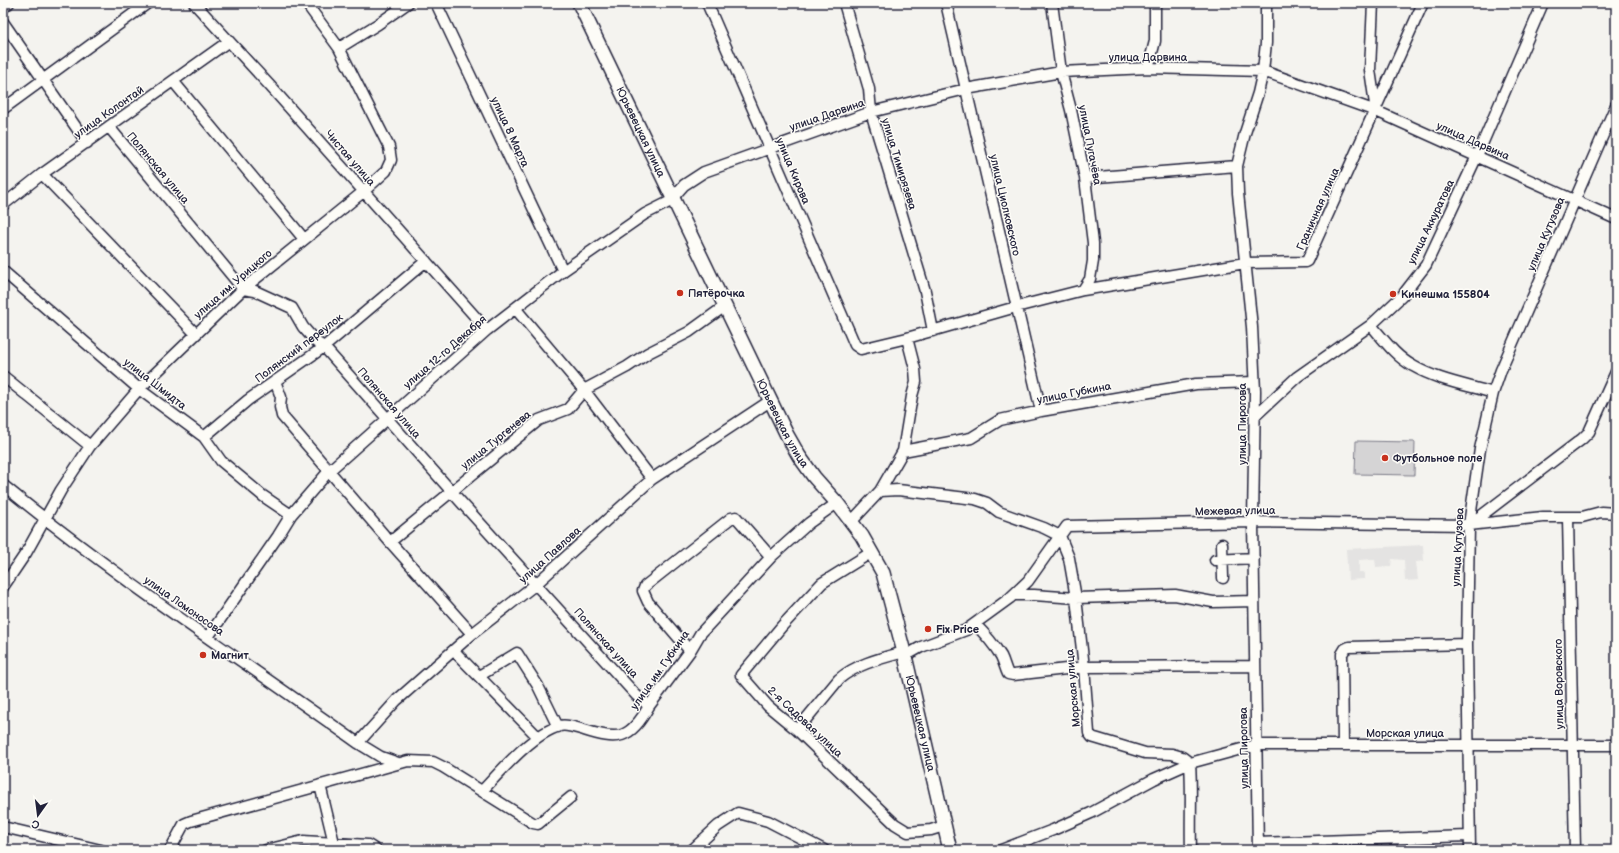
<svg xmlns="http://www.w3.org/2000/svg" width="1619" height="853" font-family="'Balsamiq Sans',sans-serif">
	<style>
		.built { fill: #e4e3e2 }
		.green { fill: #d5d4d5; stroke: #7c7b88 }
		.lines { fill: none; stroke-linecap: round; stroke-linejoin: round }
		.minor-casing { stroke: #22223b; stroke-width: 13 }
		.major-casing { stroke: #22223b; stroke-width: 16 }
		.minor { stroke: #fdfcf7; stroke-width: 10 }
		.major { stroke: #fdfcf7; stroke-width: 13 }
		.poi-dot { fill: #c8321e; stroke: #fdfcf7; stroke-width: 1.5 }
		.labels { text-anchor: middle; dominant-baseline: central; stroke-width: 3; stroke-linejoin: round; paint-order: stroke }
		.street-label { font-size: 11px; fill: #22223b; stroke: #fdfcf7 }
		.poi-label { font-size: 11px; font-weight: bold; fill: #22223b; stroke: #fdfcf7; text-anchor: start }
	</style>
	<rect width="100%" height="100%" fill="#f4f3ef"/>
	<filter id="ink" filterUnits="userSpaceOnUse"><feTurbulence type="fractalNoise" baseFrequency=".025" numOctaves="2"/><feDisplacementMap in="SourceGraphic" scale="8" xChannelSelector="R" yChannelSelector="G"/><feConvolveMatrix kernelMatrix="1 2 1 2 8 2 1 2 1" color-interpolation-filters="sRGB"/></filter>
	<g filter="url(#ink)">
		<path class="built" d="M1423 545 1424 561 1416 562 1418 580 1405 581 1404 560 1392 559 1391 566 1376 567 1375 559 1359 560V572H1364V579L1348 580 1346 549Z"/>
		<path class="green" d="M1356 441 1415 442 1414 475 1355 474Z"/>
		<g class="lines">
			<g class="minor-casing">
				<path id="minor" d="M194 3 271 87 487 330
					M436 3 563 271
					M707 3 855 345 861 349 907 338 1016 307 1083 290 1245 263 1305 262 1307 261 1423 3
					M844 3 869 89 871 112 925 291 933 331
					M946 3 1041 411
					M1052 3 1061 72 1071 110 1085 178 1093 243V261L1090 279 1083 290
					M1373 3 1370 70 1376 111
					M3 8 9 3
					M3 22 87 143
					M339 48 378 24 408 3
					M1148 68 1155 41V3
					M173 81 304 239
					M3 109 148 3
					M109 127 243 289 255 291 292 308 303 327 316 342 324 347 460 501 636 695 649 706
					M42 174 195 333
					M1085 178 1237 166
					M3 205 42 174 229 41
					M3 271 139 389 204 437 221 461 263 496 291 515
					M515 308 584 390 652 479
					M1371 325C1384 340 1396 357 1413 366 1437 380 1467 385 1493 393
					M3 376 90 446
					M275 381 281 397 280 407 282 416 390 542 472 634
					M1255 416 1297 377 1371 325 1402 296 1426 265 1477 156 1543 3
					M204 437 248 400 324 347 426 261
					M903 451 971 438 1000 420 1041 411 1196 384 1254 382
					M3 485C116 578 239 658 358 743L381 757 398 763
					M880 491 898 490 975 499 987 503 999 512 1044 528 1060 536 1069 558 1076 598 1084 667 1089 733 1092 737 1095 738 1145 753 1172 754 1182 757 1190 763
					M1568 518 1575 850
					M852 521 880 491 903 451 912 396 916 382 915 369 907 338
					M1469 525 1582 439 1589 432 1616 372
					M390 542 539 420 568 409 584 390 627 367 648 353 689 332 725 306
					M1222 544 1223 578
					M872 552 822 583 782 626 741 675 768 706 797 730 895 824 908 832 931 830 944 826
					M1215 560 1254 558
					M3 587 26 553 61 490 90 446 139 389 243 289 363 192 386 171 391 160 389 147 339 48 306 3
					M1014 595H1034L1076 598 1175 595 1213 602 1254 601
					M975 624C986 635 993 643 1001 656 1004 662 1005 668 1008 674L1013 675 1084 667 1255 666
					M208 637 278 536 291 515 329 471 487 330 563 271 645 214 669 202 684 185 704 172 871 112 966 89 1061 72 1148 68 1263 71 1376 111 1616 219
					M454 651 538 737
					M690 651 648 602 643 591 645 586 731 518 736 517 771 557
					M905 656 921 647 966 630 1010 598 1028 581 1067 526 1253 522 1469 525 1543 517H1582L1601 512 1616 513
					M479 676 517 653 538 686 558 727
					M797 730 839 679C856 664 882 658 904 652
					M358 743 397 700 472 634 536 584 652 479 770 401
					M1343 745 1342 654 1345 649 1349 647 1467 644
					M1190 763C1192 792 1190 821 1191 850
					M320 785 334 843 329 850
					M482 791C501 771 533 733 560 726 567 724 576 728 584 730 618 741 630 740 649 706L690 651 700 634 771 557 809 523 837 503
					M3 827 101 850
					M1258 843 1469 836
					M170 850 184 824 191 821 408 761 433 762 443 767 533 823 538 824 571 797
					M266 850 303 841 368 845 376 850
					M692 850 718 826 738 813 768 821 824 850
					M1001 850 1053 830 1091 813 1154 779 1190 763 1256 745H1616
					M1258 850 1253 522 1255 391 1252 327 1238 193 1237 166 1245 133 1258 93 1263 71 1266 43V3
					M1470 850 1467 644 1469 525 1480 449 1493 393 1501 370 1616 105"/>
			</g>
			<g class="major-casing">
				<g id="major">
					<path id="s1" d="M579 3 787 435 799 456 814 477 837 503 862 536 883 573 905 656 950 850"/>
				</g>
			</g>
			<use href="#minor" class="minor"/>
			<use href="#major" class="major"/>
		</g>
	</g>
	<g class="poi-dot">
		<circle cx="680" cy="293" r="4"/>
		<circle cx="1393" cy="294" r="4"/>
		<circle cx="1385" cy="458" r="4"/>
		<circle cx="928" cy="629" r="4"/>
		<circle cx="203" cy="655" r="4"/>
	</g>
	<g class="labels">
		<g class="street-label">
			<text x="1148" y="57">улица Дарвина</text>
			<text transform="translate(109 112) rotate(-35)">улица Колонтай</text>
			<text transform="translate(827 115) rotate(-19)">улица Дарвина</text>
			<text stroke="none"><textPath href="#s1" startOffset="143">Юрьевецкая улица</textPath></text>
			<text transform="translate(510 132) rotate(65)">улица 8 Марта</text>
			<text transform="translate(1473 141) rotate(24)">улица Дарвина</text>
			<text transform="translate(1090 145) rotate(79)">улица Пугачёва</text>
			<text transform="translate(350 158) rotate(49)">Чистая улица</text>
			<text transform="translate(899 164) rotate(73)">улица Тимирязева</text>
			<text transform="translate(158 168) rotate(50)">Полянская улица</text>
			<text transform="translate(793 171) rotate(67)">улица Кирова</text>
			<text transform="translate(1005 205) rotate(77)">улица Циолковского</text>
			<text transform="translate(1318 209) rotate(-66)">Граничная улица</text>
			<text transform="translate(1431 222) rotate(-64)">улица Аккуратова</text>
			<text transform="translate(1546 234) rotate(-67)">улица Кутузова</text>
			<text transform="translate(233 284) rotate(-41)">улица им. Урицкого</text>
			<text transform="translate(299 348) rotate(-37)">Полянский переулок</text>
			<text transform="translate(445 352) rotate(-41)">улица 12-го Декабря</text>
			<text transform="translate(155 384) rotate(38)">улица Шмидта</text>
			<text transform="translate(1074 393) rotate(-11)">улица Губкина</text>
			<text transform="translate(389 403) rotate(49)">Полянская улица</text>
			<text stroke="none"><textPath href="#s1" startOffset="467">Юрьевецкая улица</textPath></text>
			<text transform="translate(1242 424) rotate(-90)">улица Пирогова</text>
			<text transform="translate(496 440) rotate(-39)">улица Тургенева</text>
			<text transform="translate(1235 511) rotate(-1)">Межевая улица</text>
			<text transform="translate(1458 547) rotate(-87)">улица Кутузова</text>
			<text transform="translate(550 555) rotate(-42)">улица Павлова</text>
			<text transform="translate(184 606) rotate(35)">улица Ломоносова</text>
			<text transform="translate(606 643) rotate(48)">Полянская улица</text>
			<text transform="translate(660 670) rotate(-55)">улица им. Губкина</text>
			<text transform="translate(1559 684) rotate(-91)">улица Воровского</text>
			<text transform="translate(1073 688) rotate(-95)">Морская улица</text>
			<text transform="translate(805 722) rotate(43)">2-я Садовая улица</text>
			<text stroke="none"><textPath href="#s1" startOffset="803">Юрьевецкая улица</textPath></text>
			<text x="1405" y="733">Морская улица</text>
			<text transform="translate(1244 748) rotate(-91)">улица Пирогова</text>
		</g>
		<g class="poi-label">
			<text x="688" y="293">Пятёрочка</text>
			<text x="1401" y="294">Кинешма 155804</text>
			<text x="1393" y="458">Футбольное поле</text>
			<text x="936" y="629">Fix Price</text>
			<text x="211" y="655">Магнит</text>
		</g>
	</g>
	<rect width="1619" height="853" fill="none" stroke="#fdfcf7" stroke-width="16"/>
	<rect x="8" y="8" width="1603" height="837" fill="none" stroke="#22223b" stroke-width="1.5" filter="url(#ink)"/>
	<g transform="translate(38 815) rotate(194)" stroke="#fdfcf7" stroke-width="3" paint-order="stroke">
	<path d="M0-3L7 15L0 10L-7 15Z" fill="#22223b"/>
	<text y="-6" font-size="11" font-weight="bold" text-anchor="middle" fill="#22223b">С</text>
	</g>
</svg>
